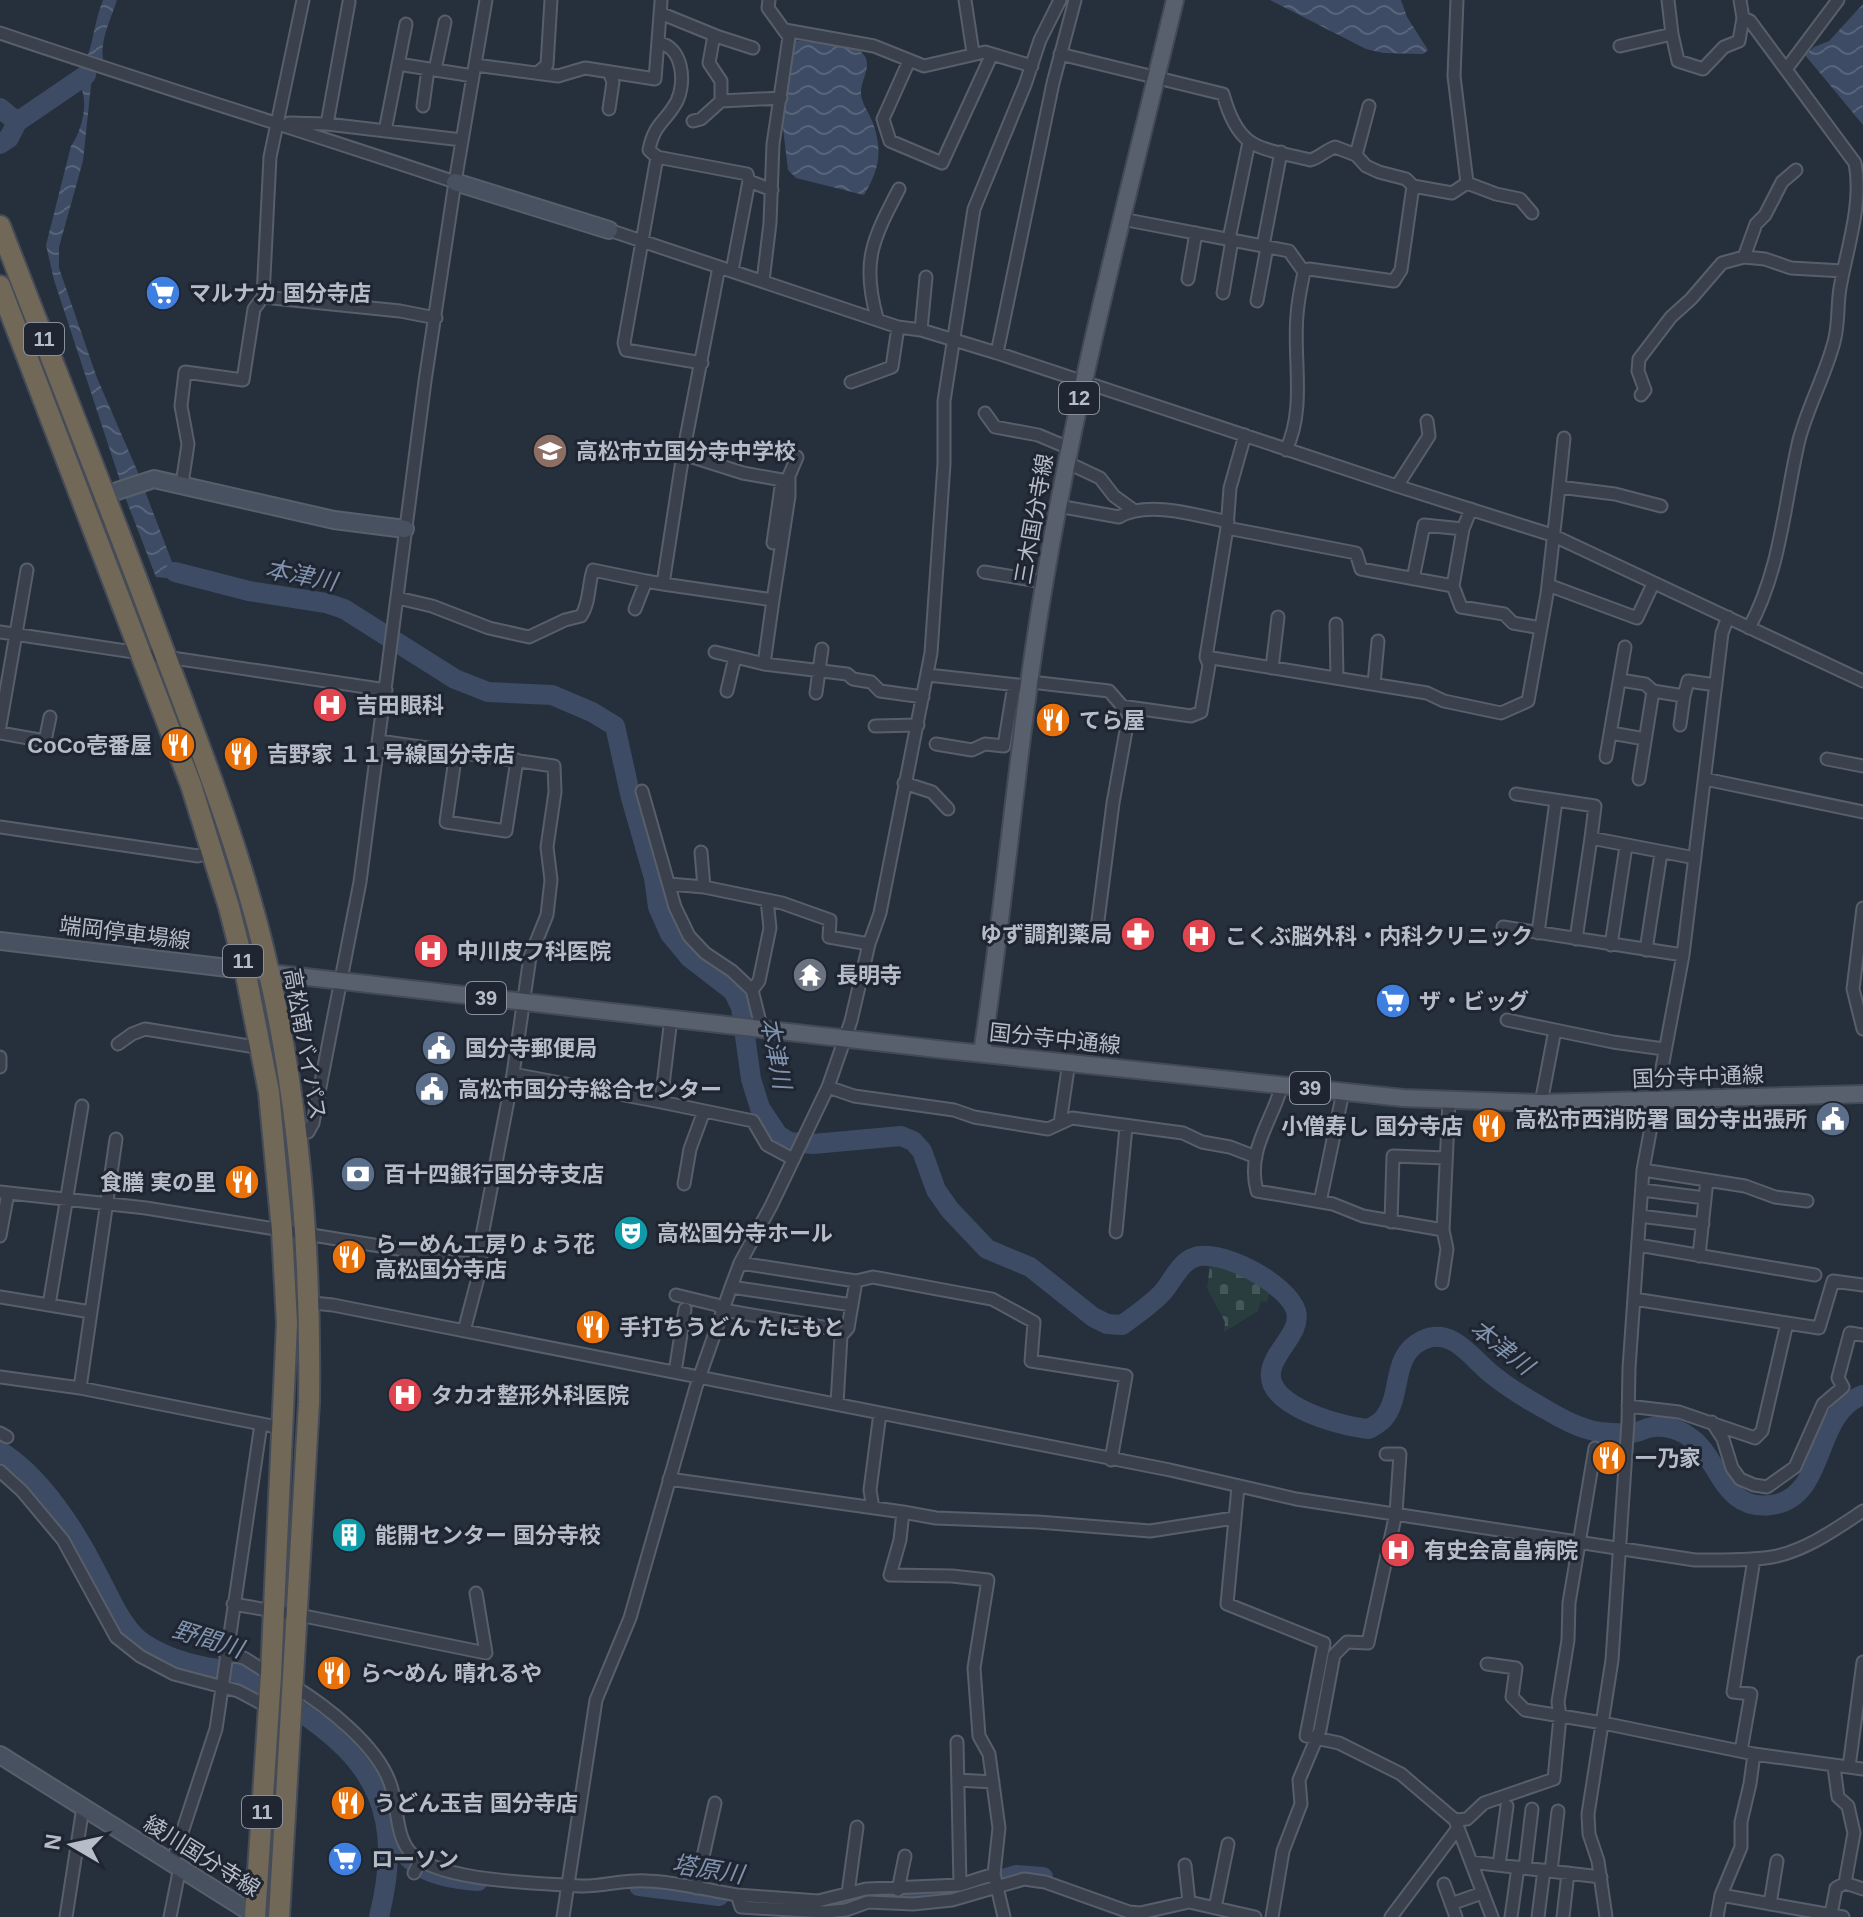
<svg xmlns="http://www.w3.org/2000/svg" width="1863" height="1917" font-family="Arial,'Noto Sans JP',sans-serif">
	<style>
		.cemetery { fill: url(#cemetery-stones) }
		.water { fill: url(#water-waves) }
		.lines { fill: none; stroke-linecap: round; stroke-linejoin: round }
		.river { stroke: #3d4c64; stroke-width: 20 }
		.street-casing { stroke: #585f6b; stroke-width: 15 }
		.secondary-casing { stroke: #585f6b; stroke-width: 20 }
		.primary-casing { stroke: #434a56; stroke-width: 20 }
		.highway-casing { stroke: #454c58; stroke-width: 24 }
		.street { stroke: #3a414d; stroke-width: 11 }
		.secondary { stroke: #48515f; stroke-width: 16 }
		.primary { stroke: #58606d; stroke-width: 16 }
		.highway { stroke: #726858; stroke-width: 20 }
		.labels { text-anchor: middle; dominant-baseline: central; stroke-width: 6; stroke-linejoin: round; paint-order: stroke }
		.shield { fill: #1f2632; stroke: #898f9b; stroke-width: 2 }
		.shield-label { font-size: 20px; font-weight: bold; fill: #b6bcc8 }
		.poi-label { font-size: 22px; font-weight: bold; fill: #b6bcc8; stroke: #1f2632; text-anchor: start }
		.street-label { font-size: 22px; fill: #b6bcc8; stroke: #1f2632 }
		.water-label { font-size: 24px; font-style: italic; fill: #8092ad; stroke: #1f2632 }
	</style>
	<defs>
		<pattern id="cemetery-stones" width="16" height="16" patternUnits="userSpaceOnUse" patternTransform="scale(2)"><rect width="16" height="16" fill="#293d3f"/><path d="M2 7V4a2 2 0 0 1 4 0v3zM10 15v-3a2 2 0 0 1 4 0v3z" fill="#465759"/></pattern>
		<pattern id="water-waves" width="16" height="10" patternUnits="userSpaceOnUse" patternTransform="scale(2)"><rect width="16" height="10" fill="#3d4c64"/><path d="M0 5q4-4 8 0t8 0" fill="none" stroke="#576479"/></pattern>
	</defs>
	<rect width="100%" height="100%" fill="#262f3c"/>
	<path class="cemetery" d="M1210 1265 1246 1276 1270 1291 1267 1302 1261 1301 1258 1311 1224 1332 1225 1322 1207 1288Z"/>
	<path class="water" d="M103 0H117C111 19 100 39 103 59L92 76 83 161 59 247V268L97 378 137 470 172 562 177 566 201 572V581L156 577 127 502 54 280 46 245 71 146C83 129 91 96 76 79 94 54 92 27 103 0Z
		M1270 0H1401L1407 17 1428 50 1423 54 1383 53 1366 49Z
		M1863 4V125L1805 55 1814 47 1829 41Z
		M793 40C808 42 850 44 861 52 875 63 860 80 861 94 862 104 869 113 873 123 883 152 879 170 864 195L796 178 788 170 783 128 780 126Z"/>
	<g class="lines">
		<path class="river" d="M0 108 17 122
			M0 144 9 138 17 122 86 75
			M175 572 249 591 326 603 344 609 455 679 488 692 552 695 592 712 615 726 631 798 654 878 658 907 670 934 689 957 733 991 741 1007 751 1079 760 1108 778 1135 789 1142 813 1144 901 1136 913 1141 922 1151 936 1190 950 1210 987 1249 1030 1267 1093 1317 1107 1324 1122 1325C1136 1315 1149 1306 1161 1294 1171 1284 1179 1263 1193 1258 1218 1246 1288 1284 1296 1311 1302 1333 1273 1351 1271 1372 1266 1407 1344 1427 1369 1429 1374 1426 1380 1423 1384 1418 1403 1395 1390 1355 1423 1340 1454 1326 1473 1361 1494 1376 1510 1389 1527 1399 1545 1409 1562 1419 1580 1429 1600 1432 1610 1433 1621 1434 1630 1433 1637 1433 1642 1430 1648 1428 1661 1425 1677 1428 1688 1436 1720 1456 1720 1511 1771 1505 1828 1498 1812 1413 1863 1395
			M0 1451C41 1476 76 1531 97 1573 109 1595 120 1624 139 1640 157 1654 184 1663 206 1667 216 1669 227 1669 236 1672 256 1680 275 1696 293 1707 378 1762 404 1816 379 1917
			M388 1828C408 1871 435 1877 478 1881
			M1002 1879 1016 1875 1043 1877
			M639 1886 719 1896
			M754 1902 834 1907
			M849 1903 864 1898 930 1897 979 1889"/>
		<g class="street-casing">
			<path id="street" d="M965 0 973 53
				M1740 0 1743 18 1750 21 1855 163C1863 203 1847 248 1840 288 1837 306 1839 325 1834 342 1825 376 1808 406 1799 440 1784 504 1781 569 1749 628
				M660 13 719 37 753 48
				M785 30 874 46 924 66 985 52 1032 66
				M0 33C151 84 303 131 455 182
				M1672 34 1678 61 1703 69 1724 47 1739 41 1743 18
				M714 35 709 63 721 81V101L781 98
				M658 43C683 46 686 82 677 101 666 122 654 123 649 150L657 157 624 343 626 350 702 363
				M1620 46 1672 34 1668 0
				M1060 54 1223 94C1239 151 1258 147 1310 160 1319 158 1326 150 1335 147L1356 155 1366 166 1379 172 1406 179 1413 186 1452 193 1467 183 1454 76 1457 0
				M909 61 883 119 890 141 942 163 992 54
				M398 64 473 76
				M475 65 558 76 585 68 655 79 661 2
				M1787 68 1838 0
				M435 70 445 22
				M537 73 547 65 551 0
				M423 106 428 69
				M609 109 613 82 609 72
				M693 121 701 119 721 101
				M289 123 327 124 462 140
				M327 124 349 2
				M385 131 406 24
				M1356 155 1369 106
				M657 157 747 174 749 181
				M1796 170 1782 182 1765 215 1756 224 1744 257 1765 259 1791 268 1843 271
				M1467 183 1496 194 1520 199 1532 213
				M1122 219 1289 251 1304 272
				M609 230 898 327 921 330 997 353 1397 486 1552 535 1863 681
				M1229 239 1249 142
				M1263 246 1281 152
				M732 271 749 181 772 190
				M1188 279 1196 233
				M763 281 770 223 773 144 789 37 768 8 769 0
				M1223 293 1232 240
				M263 297 270 157 303 0
				M1257 301 1267 247
				M877 318C861 261 873 239 899 189
				M921 330 926 277
				M997 353 1053 83 1075 0
				M851 382 892 367 898 327
				M1641 395 1645 390 1638 371 1639 359 1671 317 1691 299 1722 263 1744 257
				M985 413 995 427 1038 435 1069 448
				M1286 450C1306 408 1293 360 1297 315 1298 300 1301 286 1304 272L1309 269 1394 281 1401 270 1413 186
				M683 454 743 473 782 480 773 543
				M1066 462 1100 478 1114 496 1132 509
				M182 484 188 444 181 406 185 372 243 380 254 309 263 297 400 311 436 318
				M1397 486 1429 436 1427 421
				M1559 487 1564 438
				M1058 506 1119 517C1147 500 1196 515 1228 522
				M1227 528 1356 553 1361 569 1453 586 1463 529 1471 509
				M984 572 1044 582
				M1413 579 1424 525 1463 529
				M663 584 773 600 789 496V476L797 457
				M1548 585 1637 618 1653 584
				M1453 586 1461 607 1504 614 1513 623 1541 628
				M398 598 432 606 489 628 529 637 565 620 581 616C590 603 588 585 593 570L646 581
				M773 600 764 664 847 674 853 679 871 682 880 691 923 697
				M635 609 646 581 663 584 683 454 719 267
				M1336 624 1337 678
				M0 632 386 690
				M715 652 764 664
				M1206 657 1427 693 1444 701 1501 713 1528 701 1547 594 1559 487 1615 494 1661 506
				M1272 668 1278 617
				M928 675 1018 685
				M1620 680 1645 684 1653 691 1684 696 1688 681 1716 685
				M1031 682 1109 691 1129 714 1113 803 1096 936
				M1374 684 1378 641
				M727 691 735 657
				M816 693 822 649
				M1121 706 1191 716 1201 712 1209 665 1206 657 1227 528 1230 488 1245 435
				M1680 725 1684 696
				M0 726 27 570
				M875 726 918 725
				M0 733 45 741 50 717
				M1611 733 1645 739
				M379 741 554 766 555 792 547 847 551 880 547 915 530 957 513 1074 482 1236 480 1270 464 1331
				M936 744 972 750 985 744 1004 746 1014 685
				M456 752 446 822 506 831 517 760
				M1606 757 1625 647
				M1827 759 1863 766
				M1639 779 1653 691
				M1705 779 1863 812
				M904 783 932 792 948 809
				M642 791 675 907 689 936 705 953 732 971 752 990 762 1030
				M1516 794 1595 806 1591 838 1695 858
				M0 827 198 856 212 851
				M669 884 704 887 701 852
				M704 887 782 903 830 920 829 937 869 944
				M1863 908 1853 989 1863 1029
				M1503 927 1683 955
				M1538 933 1556 801
				M1576 939 1591 838
				M1611 945 1626 846
				M1646 950 1661 853
				M752 990 759 981 770 928 767 900
				M1507 1020 1555 1030
				M118 1044 132 1034 145 1029 261 1048
				M0 1057V1067
				M513 1074 661 1102 671 1018
				M1282 1085C1272 1122 1246 1150 1257 1191L1333 1204 1363 1216 1443 1230
				M828 1087 854 1096 954 1110 974 1117 1048 1129 1072 1118 1183 1133 1202 1142 1230 1147 1256 1157
				M661 1102 753 1121 767 1145 793 1159
				M1541 1103 1555 1030 1613 1042 1664 1049
				M1060 1123 1069 1062
				M308 1132 313 1123 360 882 425 381 455 182 486 0
				M1643 1170 1745 1186 1775 1197 1807 1201
				M684 1184 690 1149 704 1111
				M1642 1190 1705 1198
				M0 1192 146 1208 423 1253 426 1258 457 1263H481
				M1320 1202 1343 1092
				M1640 1216 1703 1224
				M1391 1222 1393 1156 1446 1158
				M1116 1232 1126 1127
				M0 1236 8 1193
				M1638 1245 1815 1275
				M1699 1256 1707 1180
				M740 1263 856 1281 873 1277 992 1299 1034 1322 1031 1361 1126 1376 1111 1460
				M1442 1283 1447 1249 1443 1230 1449 1101
				M731 1287 852 1305
				M676 1295 717 1305 723 1310 834 1329 841 1336 837 1404
				M0 1297 91 1312 80 1388 272 1426
				M1634 1299 1819 1328 1833 1281 1863 1285
				M303 1302 333 1305 1170 1470 1296 1499 1695 1560C1720 1560 1747 1561 1772 1557 1805 1551 1836 1529 1863 1511
				M49 1305 82 1106
				M91 1312 116 1139
				M841 1336 848 1328 856 1281
				M675 1372 685 1309
				M0 1377 80 1388
				M1628 1406 1679 1412 1755 1438 1762 1431 1787 1323
				M1712 1422 1723 1439 1732 1468 1740 1479 1754 1485 1767 1487 1795 1467 1823 1404 1843 1387 1838 1378 1850 1333 1863 1335
				M0 1433 7 1437
				M0 1471 22 1491 63 1540 116 1637 140 1656 174 1674 238 1691 270 1708
				M669 1479 903 1512 900 1540 890 1575 952 1576 988 1580 974 1668 979 1736 989 1754 999 1828 994 1874 1004 1917
				M1238 1487 1227 1604 1324 1643 1306 1736 1339 1743 1401 1774 1455 1820 1492 1917
				M873 1508 870 1490 880 1413
				M903 1512 936 1518 1038 1522 1150 1531 1234 1518
				M233 1604 309 1617 486 1653 476 1593
				M225 1654 244 1658 271 1675
				M1487 1664 1516 1668 1512 1697 1525 1710 1603 1723 1754 1754 1863 1769
				M292 1685C326 1706 376 1744 390 1783 398 1804 395 1835 410 1852 437 1882 540 1883 580 1886 602 1887 624 1879 647 1881 677 1882 707 1890 737 1895L741 1907 824 1912 846 1910 868 1902 913 1904 952 1900 1024 1879 1045 1882 1129 1912 1140 1913 1189 1902 1255 1917
				M957 1742 960 1885
				M1741 1751 1751 1694 1733 1692 1754 1559
				M1849 1767 1863 1662
				M958 1780 993 1782
				M1455 1820 1467 1819 1484 1803 1554 1779 1560 1717 1558 1702 1568 1640 1569 1603 1595 1448
				M1471 1862 1601 1877
				M172 1863 216 1729 261 1424
				M1185 1865 1189 1902
				M1499 1865 1507 1806
				M1525 1868 1532 1809
				M1551 1871 1558 1811
				M414 1873 420 1861
				M1845 1883 1863 1889
				M1444 1884 1456 1917
				M696 1888 715 1803
				M898 1890 905 1856
				M848 1893 857 1827
				M737 1895 818 1901 866 1889 960 1885 994 1874
				M1721 1895 1843 1917
				M1451 1904 1482 1893
				M1770 1904 1777 1861
				M1215 1908 1228 1844
				M1832 1909 1836 1888 1845 1883 1854 1833 1848 1806 1838 1797 1834 1767
				M66 1917 83 1807
				M170 1917 180 1867
				M563 1917 596 1700 630 1618 696 1387 731 1287 740 1263 771 1206 828 1087 851 1021 869 944 880 913 931 653 944 464V401L974 209 1025 85 1040 40 1060 0
				M1272 1917 1283 1851 1301 1804 1299 1780 1320 1730 1334 1655 1347 1642 1368 1643 1396 1513 1400 1454H1386
				M1391 1917 1458 1828
				M1511 1917 1518 1867
				M1538 1917 1544 1870
				M1563 1917 1568 1873
				M1606 1917 1598 1861 1589 1834 1588 1814 1612 1660 1628 1422 1629 1368 1643 1170 1683 955 1722 633 1728 617
				M1717 1917 1721 1895 1741 1847V1822L1750 1784 1754 1754"/>
		</g>
		<g class="secondary-casing">
			<path id="secondary" d="M455 182 609 230
				M105 495 154 479 334 520 405 529
				M0 941 245 970
				M0 1755 258 1917"/>
		</g>
		<g class="primary-casing">
			<path id="primary" d="M245 970 946 1050 1403 1098 1541 1103 1863 1094
				M982 1053C1006 896 1018 736 1045 579 1078 384 1129 192 1175 0"/>
		</g>
		<g class="highway-casing">
			<path id="highway" d="M0 226C50 356 102 486 151 617 195 735 242 850 269 973 301 1114 311 1258 309 1402L279 1917
				M0 286 191 785 229 907 245 970 269 1092 282 1230 287 1323 271 1675 255 1917"/>
		</g>
		<use href="#street" class="street"/>
		<use href="#secondary" class="secondary"/>
		<use href="#primary" class="primary"/>
		<use href="#highway" class="highway"/>
	</g>
	<defs>
		<g id="supermarket-disc" transform="scale(1.8)"><circle r="9.5" fill="#3f7fe0" stroke="#1f2632"/><path d="M-6-5.5h2.5l.6 2H6L4.5 2H-2.5L-4.4-4H-6ZM-1.5 3.2a1.3 1.3 0 1 0 .1 0ZM3 3.2a1.3 1.3 0 1 0 .1 0Z" fill="#fff"/></g>
		<g id="school-disc" transform="scale(1.8)"><circle r="9.5" fill="#8d6e63" stroke="#1f2632"/><path d="M0-5L7-2L0 1L-7-2ZM-4 1L0 2.5L4 1V4Q0 6-4 4Z" fill="#fff"/></g>
		<g id="hospital-disc" transform="scale(1.8)"><circle r="9.5" fill="#e0444e" stroke="#1f2632"/><path d="M-5-5h3v3.5h4V-5h3V5h-3V1.5h-4V5h-3Z" fill="#fff"/></g>
		<g id="restaurant-disc" transform="scale(1.8)"><circle r="9.5" fill="#e8710a" stroke="#1f2632"/><path d="M-5-6h1v4h1v-4h1v4h1v-4h1v5L-1.5 .5V6h-2V.5L-5-1ZM5-6V6H3V1.5H1.5Q1.5-4 5-6Z" fill="#fff"/></g>
		<g id="pharmacy-disc" transform="scale(1.8)"><circle r="9.5" fill="#e0444e" stroke="#1f2632"/><path d="M-2-6h4v4h4v4h-4v4h-4v-4h-4v-4h4Z" fill="#fff"/></g>
		<g id="temple-disc" transform="scale(1.8)"><circle r="9.5" fill="#6b7280" stroke="#1f2632"/><path d="M0-6L5-2H3V0L6.5 2.5H4V6H1.5V3h-3V6H-4V2.5H-6.5L-3 0V-2H-5Z" fill="#fff"/></g>
		<g id="civic-disc" transform="scale(1.8)"><circle r="9.5" fill="#5c6f8a" stroke="#1f2632"/><path d="M-.6-6.5H3V-4.5H.6V-3L4-1V1h2V6H-6V1h2V-1L-.6-3ZM-1.2 2.5V6h2.4V2.5Z" fill="#fff"/></g>
		<g id="bank-disc" transform="scale(1.8)"><circle r="9.5" fill="#5c6f8a" stroke="#1f2632"/><path d="M-6-4H6V4H-6ZM0-2.3a2.3 2.3 0 1 0 0 4.6a2.3 2.3 0 1 0 0-4.6Z" fill="#fff"/></g>
		<g id="theatre-disc" transform="scale(1.8)"><circle r="9.5" fill="#0f9aa8" stroke="#1f2632"/><path d="M-5-5.5Q0-4 5-5.5V0Q5 5 0 6Q-5 5-5 0ZM-3.3-2.5H-1v1.5H-3.3ZM1-2.5H3.3v1.5H1ZM-2.8 1Q0 5.5 2.8 1Z" fill="#fff"/></g>
		<g id="building-disc" transform="scale(1.8)"><circle r="9.5" fill="#0f9aa8" stroke="#1f2632"/><path d="M-4-6H4V6H1V3H-1V6H-4ZM-2.5-4.3h1.7v1.8h-1.7ZM.8-4.3h1.7v1.8H.8ZM-2.5-1h1.7V.8h-1.7ZM.8-1h1.7V.8H.8Z" fill="#fff"/></g>
	</defs>
	<g fill-rule="evenodd">
		<use href="#supermarket-disc" x="163" y="293"/>
		<use href="#school-disc" x="550" y="451"/>
		<use href="#hospital-disc" x="330" y="705"/>
		<use href="#restaurant-disc" x="1053" y="720"/>
		<use href="#restaurant-disc" x="178" y="745"/>
		<use href="#restaurant-disc" x="241" y="754"/>
		<use href="#pharmacy-disc" x="1138" y="934"/>
		<use href="#hospital-disc" x="1199" y="936"/>
		<use href="#hospital-disc" x="431" y="951"/>
		<use href="#temple-disc" x="810" y="975"/>
		<use href="#supermarket-disc" x="1393" y="1001"/>
		<use href="#civic-disc" x="439" y="1048"/>
		<use href="#civic-disc" x="432" y="1089"/>
		<use href="#civic-disc" x="1833" y="1119"/>
		<use href="#restaurant-disc" x="1489" y="1126"/>
		<use href="#bank-disc" x="358" y="1174"/>
		<use href="#restaurant-disc" x="242" y="1182"/>
		<use href="#theatre-disc" x="631" y="1233"/>
		<use href="#restaurant-disc" x="349" y="1257"/>
		<use href="#restaurant-disc" x="593" y="1327"/>
		<use href="#hospital-disc" x="405" y="1395"/>
		<use href="#restaurant-disc" x="1609" y="1458"/>
		<use href="#building-disc" x="349" y="1535"/>
		<use href="#hospital-disc" x="1398" y="1550"/>
		<use href="#restaurant-disc" x="334" y="1673"/>
		<use href="#restaurant-disc" x="348" y="1803"/>
		<use href="#supermarket-disc" x="345" y="1859"/>
	</g>
	<g class="labels">
		<g class="shield">
			<rect x="24" y="323" width="40" height="32" rx="6"/>
			<rect x="1059" y="382" width="40" height="32" rx="6"/>
			<rect x="223" y="945" width="40" height="32" rx="6"/>
			<rect x="466" y="982" width="40" height="32" rx="6"/>
			<rect x="1290" y="1072" width="40" height="32" rx="6"/>
			<rect x="242" y="1796" width="40" height="32" rx="6"/>
		</g>
		<g class="shield-label">
			<text x="44" y="339">11</text>
			<text x="1079" y="398">12</text>
			<text x="243" y="961">11</text>
			<text x="486" y="998">39</text>
			<text x="1310" y="1088">39</text>
			<text x="262" y="1812">11</text>
		</g>
		<g class="poi-label">
			<text x="189" y="293">マルナカ 国分寺店</text>
			<text x="576" y="451">高松市立国分寺中学校</text>
			<text x="356" y="705">吉田眼科</text>
			<text x="1079" y="720">てら屋</text>
			<text x="152" y="745" text-anchor="end">CoCo壱番屋</text>
			<text x="267" y="754">吉野家 １１号線国分寺店</text>
			<text x="1112" y="934" text-anchor="end">ゆず調剤薬局</text>
			<text x="1225" y="936">こくぶ脳外科・内科クリニック</text>
			<text x="457" y="951">中川皮フ科医院</text>
			<text x="836" y="975">長明寺</text>
			<text x="1419" y="1001">ザ・ビッグ</text>
			<text x="465" y="1048">国分寺郵便局</text>
			<text x="458" y="1089">高松市国分寺総合センター</text>
			<text x="1807" y="1119" text-anchor="end">高松市西消防署 国分寺出張所</text>
			<text x="1463" y="1126" text-anchor="end">小僧寿し 国分寺店</text>
			<text x="384" y="1174">百十四銀行国分寺支店</text>
			<text x="216" y="1182" text-anchor="end">食膳 実の里</text>
			<text x="657" y="1233">高松国分寺ホール</text>
			<text x="375" y="1244">らーめん工房りょう花<tspan x="375" dy="25">高松国分寺店</tspan></text>
			<text x="619" y="1327">手打ちうどん たにもと</text>
			<text x="431" y="1395">タカオ整形外科医院</text>
			<text x="1635" y="1458">一乃家</text>
			<text x="375" y="1535">能開センター 国分寺校</text>
			<text x="1424" y="1550">有史会高畠病院</text>
			<text x="360" y="1673">ら～めん 晴れるや</text>
			<text x="374" y="1803">うどん玉吉 国分寺店</text>
			<text x="371" y="1859">ローソン</text>
		</g>
		<g class="street-label">
			<text transform="translate(1034 519) rotate(-80)">三木国分寺線</text>
			<text transform="translate(125 933) rotate(7)">端岡停車場線</text>
			<text transform="translate(1055 1039) rotate(6)">国分寺中通線</text>
			<text transform="translate(305 1044) rotate(80)">高松南バイパス</text>
			<text transform="translate(1698 1077) rotate(-2)">国分寺中通線</text>
			<text transform="translate(202 1856) rotate(32)">綾川国分寺線</text>
		</g>
		<g class="water-label">
			<text transform="translate(301 575) rotate(11)">本津川</text>
			<text transform="translate(776 1053) rotate(79)">本津川</text>
			<text transform="translate(1502 1347) rotate(38)">本津川</text>
			<text transform="translate(208 1639) rotate(17)">野間川</text>
			<text transform="translate(708 1869) rotate(9)">塔原川</text>
		</g>
	</g>
	<g transform="translate(72 1845) rotate(279)" stroke="#1f2632" stroke-width="6" paint-order="stroke">
	<path d="M0-6L14 30L0 20L-14 30Z" fill="#b6bcc8"/>
	<text y="-12" font-size="22" font-weight="bold" text-anchor="middle" fill="#b6bcc8">N</text>
	</g>
</svg>
